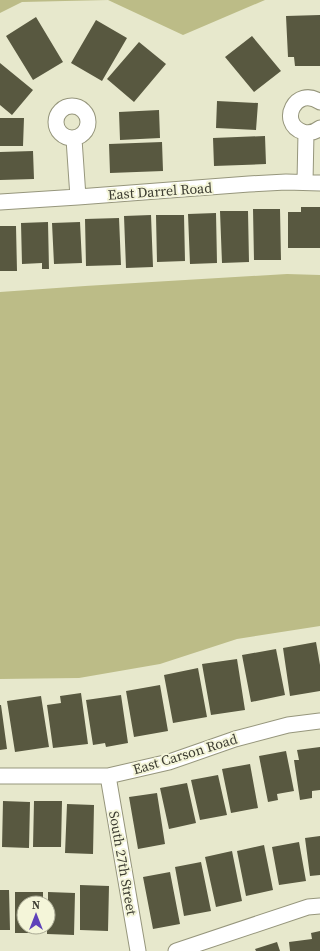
<svg xmlns="http://www.w3.org/2000/svg" width="320" height="951" font-family="'Source Serif 4',serif">
	<style>
		.green { fill: #bcbc87 }
		.building { fill: #585840 }
		.lines { fill: none; stroke-linecap: round; stroke-linejoin: round }
		.street-casing { stroke: #96967c; stroke-width: 17 }
		.street { stroke: #fff; stroke-width: 15 }
		.labels { text-anchor: middle; dominant-baseline: central; stroke-width: 4; stroke-linejoin: round; paint-order: stroke }
		.street-label { font-size: 14px; fill: #3d3d32; stroke: #f4f5d9 }
	</style>
	<rect width="100%" height="100%" fill="#e7e8cc"/>
	<path class="green" d="M0 0H265L183 35 108 0 22 2 0 13Z
		M287 274 320 275V626L237 639 160 664 79 678 0 679V292L85 286Z"/>
	<path class="building" d="M320 15V66H295L294 57H288L286 16Z
		M36 17 63 62 33 80 6 36Z
		M96 20 127 38 102 81 71 63Z
		M252 36 281 71 254 92 225 57Z
		M139 42 166 64 134 102 107 79Z
		M0 63 33 90 12 115 0 105Z
		M217 101 258 103 256 130 216 128Z
		M159 110 160 138 120 140 119 112Z
		M0 118H24L23 146H0Z
		M265 136 266 164 214 166 213 138Z
		M162 142 163 171 110 173 109 144Z
		M33 151 34 179 0 180V152Z
		M301 207H320V248H288V212H301Z
		M253 209H280L281 260H254Z
		M220 211H248L249 262 222 263Z
		M216 213 217 263 190 264 188 214Z
		M151 215 153 267 126 268 124 216Z
		M156 215H184L185 261 157 262Z
		M119 218 121 265 86 266 85 219Z
		M48 222 49 269H42V263L22 264 21 223Z
		M80 222 82 263 54 264 52 223Z
		M0 226H16L17 271H0Z
		M316 642 320 665V691L290 696 283 648Z
		M276 649 285 695 251 702 242 655Z
		M237 659 245 710 211 715 202 664Z
		M198 668 207 717 173 723 164 675Z
		M160 685 168 731 134 737 126 691Z
		M81 693 88 744 53 748 47 705 61 703 60 696Z
		M121 695 128 743 106 747 105 743 93 745 86 700Z
		M41 696 49 747 15 752 7 701Z
		M0 705H1L7 749 0 750Z
		M320 747V790L312 791V798L300 800 294 760H299L297 750Z
		M286 751 294 791 277 794 278 800 268 802 259 756Z
		M250 764 258 808 231 813 222 769Z
		M218 775 227 815 200 820 191 780Z
		M187 783 196 823 169 829 160 788Z
		M157 793 165 844 138 849 129 797Z
		M3 801 30 802 29 848 2 847Z
		M34 801H62L61 847H33Z
		M67 804 94 805 93 854 65 853Z
		M320 836V875L310 876 305 838Z
		M299 842 306 881 279 885 272 847Z
		M264 845 273 890 246 896 237 851Z
		M232 851 242 901 216 907 205 857Z
		M201 862 211 911 184 916 175 867Z
		M170 872 180 924 153 929 143 877Z
		M80 885 109 886 108 931 80 930Z
		M0 890H9L10 930H0Z
		M15 892H43V903H24V927H42V933H15Z
		M48 892 75 893 74 935 47 934V927H48Z
		M320 931V951H290L289 942 312 939 311 933Z
		M277 942 280 951H256L255 949Z"/>
	<g class="lines">
		<g class="street-casing">
			<path id="street" d="M320 102C296 85 277 123 303 132 309 134 315 132 320 128
				M56 122a16 16 0 1 1 32 0a16 16 0 1 1-32 0Z
				M74 139 78 197
				M305 182 306 133
				M0 202 78 197 249 184 286 182 320 183
				M0 776H108L169 762 235 739 288 725 320 721
				M108 776 138 951
				M176 951 308 907 320 906"/>
		</g>
		<use href="#street" class="street"/>
	</g>
	<g class="labels">
		<g class="street-label">
			<text transform="translate(160 191) rotate(-4)">East Darrel Road</text>
			<text transform="translate(185 754) rotate(-17)">East Carson Road</text>
			<text transform="translate(123 863) rotate(80)">South 27th Street</text>
		</g>
	</g>
	<g transform="translate(36 915)"><circle r="19" fill="#f4f5d9" stroke="#abab96"/>
	<path d="M0-3L7 15L0 10L-7 15Z" fill="#5e42ba"/>
	<text y="-6" font-size="11" font-weight="bold" text-anchor="middle" fill="#3d3d32">N</text>
	</g>
</svg>
